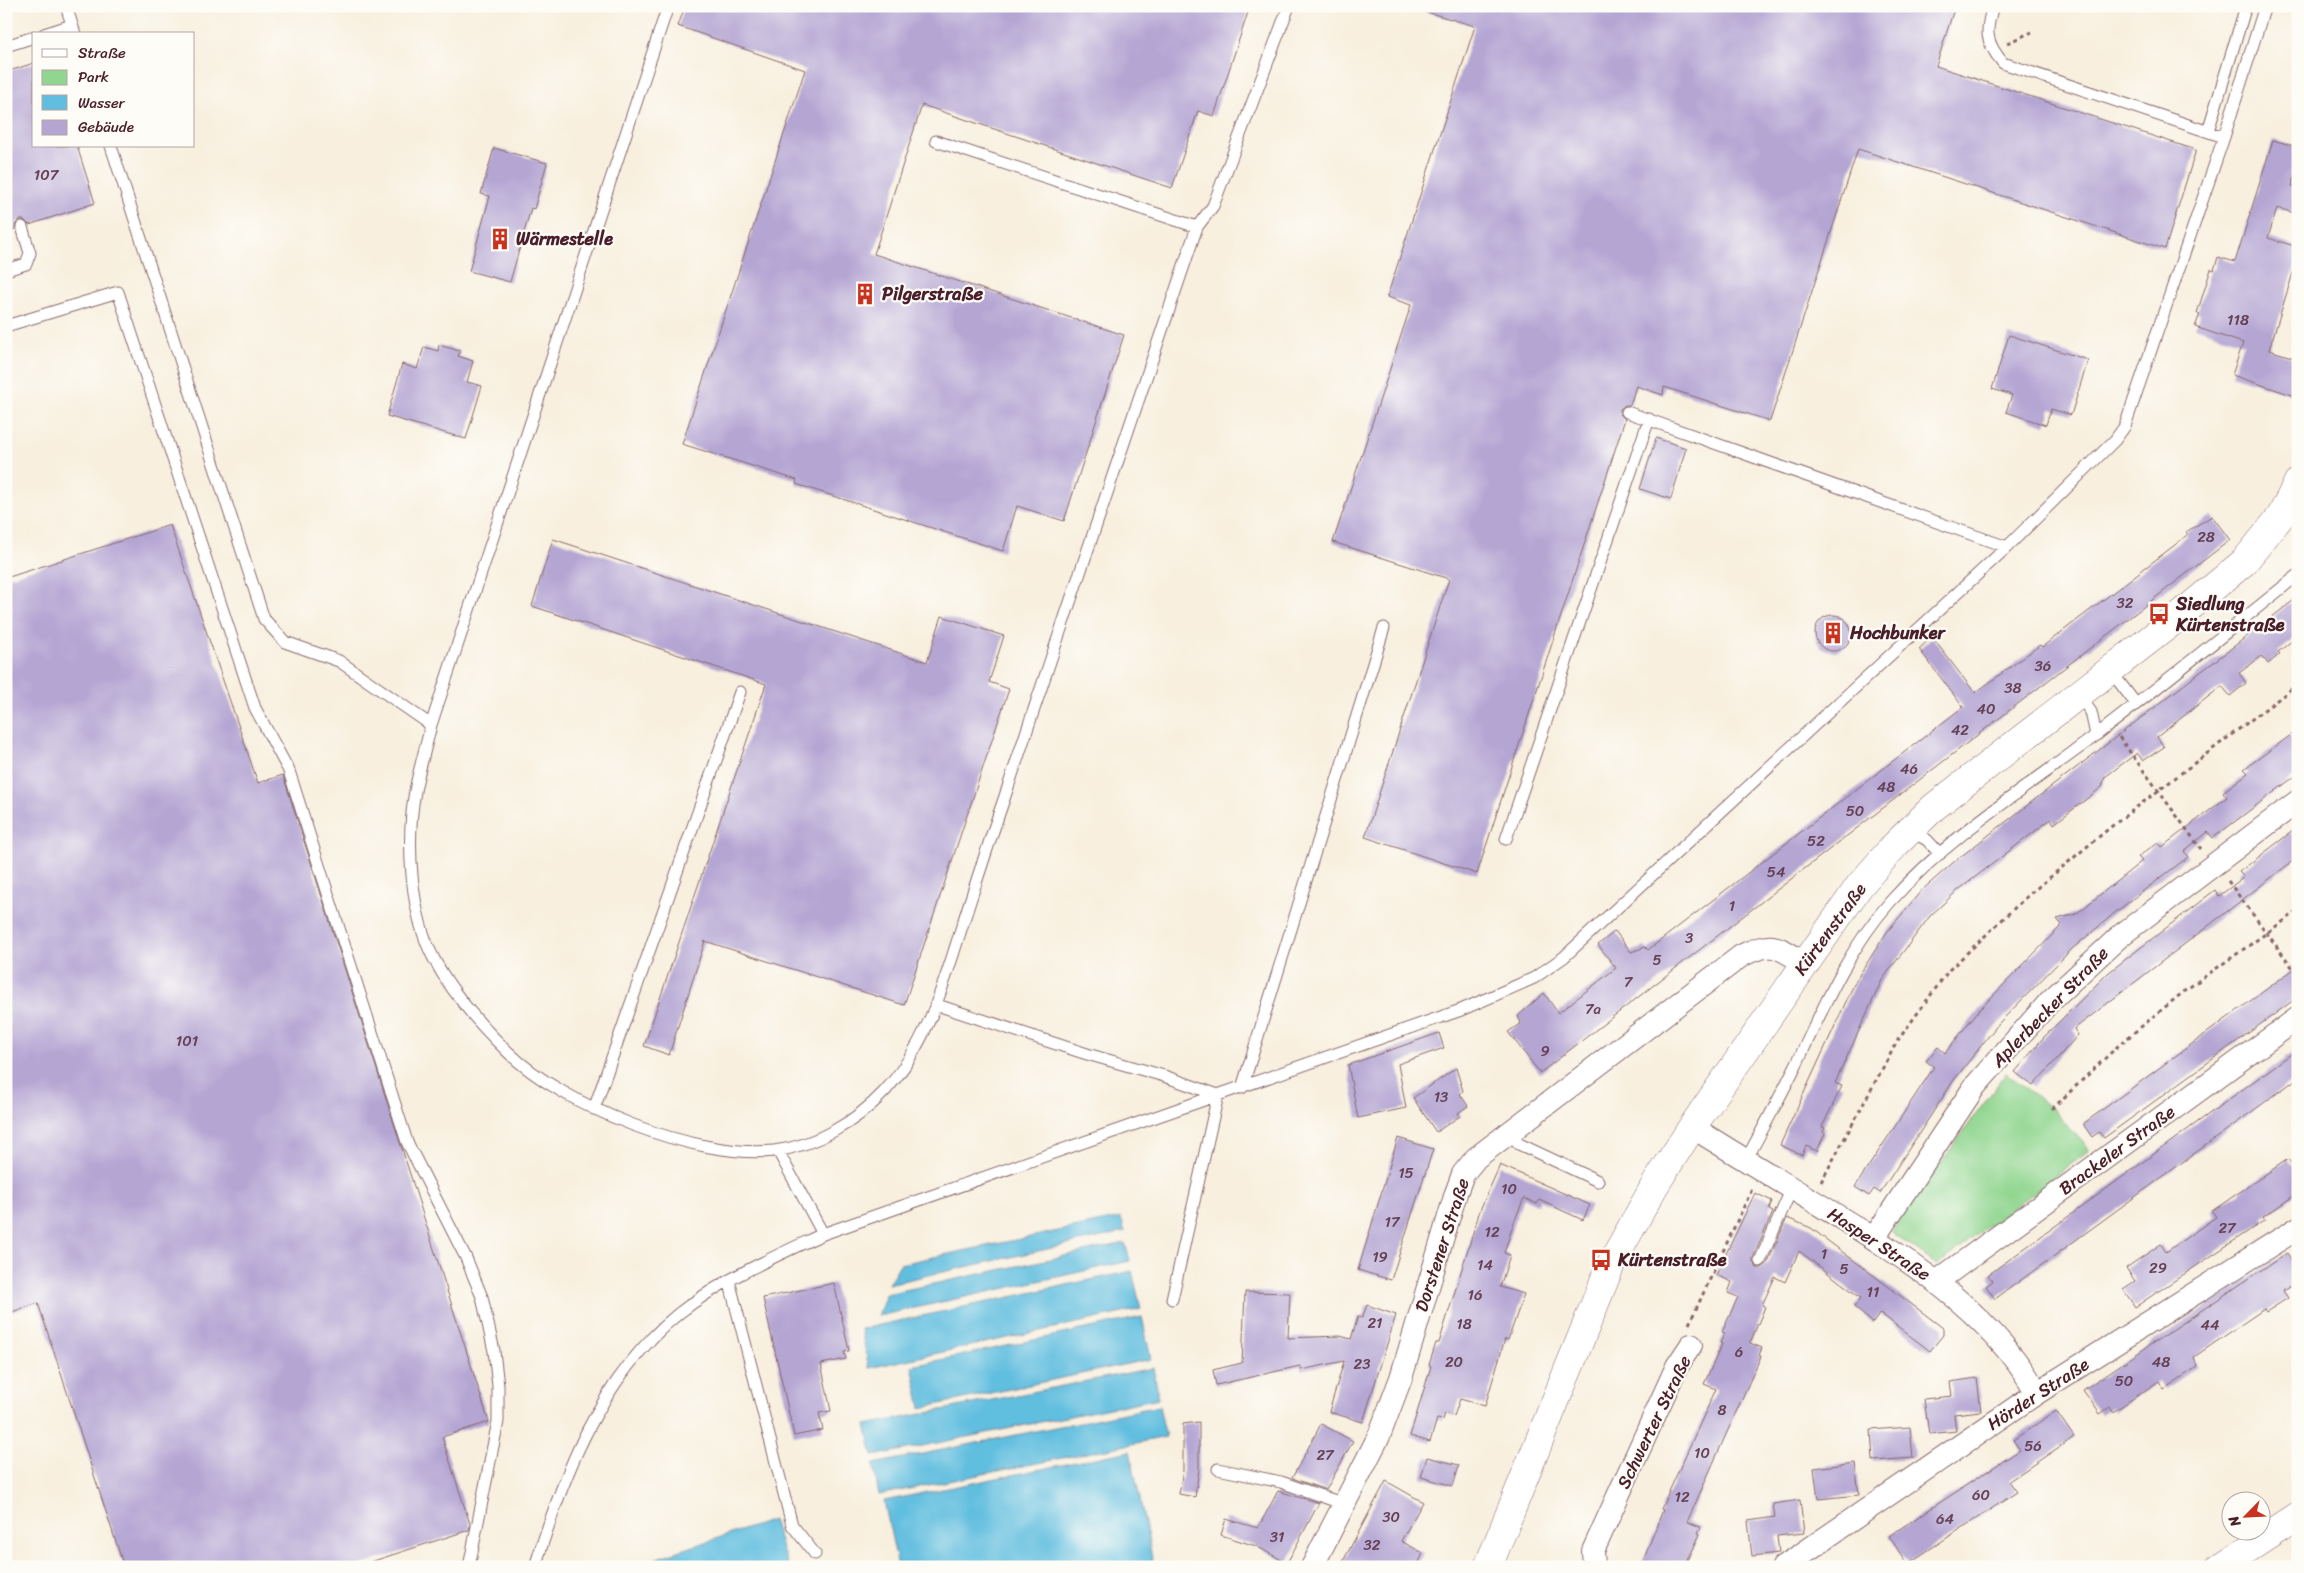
<svg xmlns="http://www.w3.org/2000/svg" width="2304" height="1573" font-family="Sriracha,sans-serif">
	<style>
		.green { fill: #91d690; stroke: #6e7a5e }
		.water { fill: #61bedf; stroke: #566e85 }
		.building { fill: #b4a5d3 }
		.lines { fill: none; stroke-linecap: round; stroke-linejoin: round }
		.lane-casing { stroke: #87686a; stroke-width: 13 }
		.street-casing { stroke: #87686a; stroke-width: 24 }
		.secondary-casing { stroke: #87686a; stroke-width: 29 }
		.highway-casing { stroke: #87686a; stroke-width: 29 }
		.path { stroke: #87686a; stroke-width: 3; stroke-dasharray: 4 4; stroke-linecap: butt }
		.lane { stroke: #fff; stroke-width: 11 }
		.street { stroke: #fff; stroke-width: 22 }
		.secondary { stroke: #fff; stroke-width: 28 }
		.highway { stroke: #fff; stroke-width: 28 }
		.labels { text-anchor: middle; dominant-baseline: central; stroke-width: 4.5; stroke-linejoin: round; paint-order: stroke }
		.number-label { font-size: 15px; fill: #644055 }
		.poi-label { font-size: 18px; font-weight: bold; fill: #4a1f2b; stroke: #fdfcf7; text-anchor: start }
		.street-label { font-size: 18px; fill: #4a1f2b; stroke: #fdfcf7 }
	</style>
	<rect width="100%" height="100%" fill="#fdfcf7"/>
	<filter id="ink" filterUnits="userSpaceOnUse"><feTurbulence type="fractalNoise" baseFrequency=".02" numOctaves="2"/><feDisplacementMap in="SourceGraphic" scale="10" xChannelSelector="R" yChannelSelector="G"/><feConvolveMatrix kernelMatrix="1 2 1 2 8 2 1 2 1" color-interpolation-filters="sRGB"/></filter>
	<filter id="wash" filterUnits="userSpaceOnUse"><feTurbulence type="fractalNoise" baseFrequency=".0096" numOctaves="4" result="noise"/><feDisplacementMap in="SourceGraphic" scale="20" xChannelSelector="R" yChannelSelector="G"/><feGaussianBlur stdDeviation="1.12" result="paint"/><feColorMatrix in="noise" values="0 0 0 0 0 0 0 0 0 0 0 0 0 0 0 0 0 1.4 0 .05"/><feComposite in="paint" operator="in"/></filter>
	<g filter="url(#wash)">
		<rect width="100%" height="100%" fill="#f8efde"/>
		<path class="green" d="M2006 1073 2052 1109 2090 1150 1937 1265 1891 1232Z"/>
		<path class="water" d="M1121 1218 1125 1232 888 1284 900 1264Z
			M1125 1243 1130 1261 878 1316 886 1294Z
			M1132 1271 1141 1309 869 1368 861 1329Z
			M1142 1317 1151 1359 921 1408 912 1366Z
			M1153 1368 1159 1398 873 1456 866 1425Z
			M1159 1406 1166 1437 879 1495 873 1464Z
			M1130 1451 1154 1567H898L884 1501Z
			M773 1520 788 1567H660L657 1558Z"/>
		<g id="blocks">
			<path class="building" d="M685 6H1250L1214 116 1198 111 1172 188 922 105 874 254 1124 335 1064 521 1017 506 1003 551 796 484 797 480 682 444 805 70 678 26Z
				M1423 6H1955L1936 66 2196 150 2165 249 1858 149 1770 421 1664 387 1663 395 1636 386 1630 405H1625L1620 409V414L1625 419 1477 874 1365 837 1449 579 1333 542 1411 305 1387 297 1475 26 1423 11Z
				M34 63V146H77L95 203 29 225 24 220H19L15 225V229L6 232V72Z
				M2273 140 2298 147V167L2292 186 2298 187V214L2277 208 2268 238 2298 247V257L2269 350 2298 359V397L2232 375 2243 343 2195 327 2200 314 2197 313 2211 269 2214 270 2218 257 2235 262Z
				M494 148 547 163 534 209 531 208 510 282 469 271 490 196 481 194Z
				M2009 335 2088 360 2071 415 2051 409 2046 425 2006 412 2012 395 1992 389Z
				M439 345 460 351 458 356 473 361 467 382 482 386 466 439 387 416 402 364 417 369 424 347 438 351Z
				M1656 438 1686 448 1671 499 1640 489Z
				M2212 516 2230 540 1540 1073 1508 1032 1521 1023 1518 1016 1544 993 1558 1013 1616 968 1598 945 1615 931 1631 952 1645 947 1648 950 1963 707 1919 649 1932 637 1975 693 2040 645 2042 647 2180 541 2188 534 2186 532Z
				M170 525 258 783 283 775 489 1422 442 1437 470 1524 469 1530 355 1567H124L38 1303 6 1314V578Z
				M553 539 927 662 942 616 1004 636 989 682 1009 689 904 1005 705 941 669 1055 644 1046 766 684 532 606Z
				M2298 597V636L2278 652 2280 654 2268 664 2262 656 2239 673 2246 683 2230 696 2222 686 2157 737 2164 747 2143 761 2137 753 2105 777 2102 787 2054 824 2051 819 1957 891 1930 916 1882 980 1835 1083 1842 1086 1822 1127 1825 1128 1823 1132 1825 1133 1817 1151 1806 1146 1802 1155 1780 1145 1856 980 1887 932 1921 891 1955 861Z
				M1815 633a18 18 0 1 1 36 0a18 18 0 1 1-36 0Z
				M2298 730V774L2213 838 2208 832 2184 851 2188 857 2117 911 2072 949 1999 1023 1954 1080 1880 1193 1874 1189 1869 1196 1855 1187 1934 1067 1926 1061 1938 1047 1945 1053 1979 1010 2062 925 2057 919 2076 914 2142 861 2138 857 2158 842 2162 847 2227 797 2223 792 2248 773 2244 769Z
				M2298 827V857L2074 1029 2078 1035 2033 1086 2015 1072 2043 1038 2108 973 2215 890 2219 896 2244 877 2239 872Z
				M2298 966V997L2104 1138 2099 1132 2092 1137 2083 1124Z
				M1439 1033 1444 1048 1398 1064 1406 1108 1358 1118 1348 1065Z
				M2298 1049V1078L1995 1299 1986 1286 1993 1281 1988 1275Z
				M1456 1068 1463 1091 1460 1094 1468 1106 1458 1113 1460 1116 1436 1132 1413 1098Z
				M1398 1138 1433 1149 1391 1280 1358 1270Z
				M2288 1159 2298 1173V1193L2263 1217 2265 1220 2135 1307 2123 1289 2135 1281 2126 1268 2161 1244 2166 1252 2216 1217 2212 1211Z
				M1500 1165 1590 1205 1583 1220 1539 1200 1537 1204 1524 1198 1514 1222 1504 1253 1510 1255 1500 1287 1524 1294 1508 1340 1505 1339 1485 1406 1460 1399 1454 1416 1445 1413 1443 1420 1437 1419 1430 1442 1410 1436 1431 1366 1429 1365 1436 1343H1439L1480 1210Z
				M1755 1193 1772 1201 1769 1210 1773 1212 1753 1258V1262L1757 1268H1761L1767 1264 1787 1218 1811 1228 1943 1328V1335L1930 1351 1880 1313 1873 1323 1854 1307 1861 1298 1799 1251 1785 1282 1775 1277 1762 1305 1765 1307 1750 1343 1762 1348 1759 1355 1761 1356 1687 1522 1701 1527 1698 1533 1700 1534 1685 1567H1656L1643 1561 1663 1510 1661 1509 1716 1389 1704 1384 1722 1344 1720 1343 1725 1333 1722 1332 1738 1297 1728 1293 1732 1282 1716 1275Z
				M2287 1253 2298 1270V1281L2283 1291 2288 1298 2266 1312 2264 1309 2194 1357 2197 1367 2164 1389 2159 1381 2113 1412 2110 1407 2100 1414 2083 1390Z
				M834 1283 849 1351 844 1352 846 1359 821 1364 831 1411 819 1413 823 1430 794 1436 763 1298Z
				M1245 1292 1290 1293 1288 1338 1340 1336 1351 1339 1358 1316 1362 1318 1367 1305 1396 1315 1363 1422 1329 1412 1344 1361 1301 1370 1300 1366 1216 1385 1213 1370 1242 1363Z
				M1977 1378 1981 1411 1954 1414 1956 1431 1929 1434 1924 1399 1952 1396 1950 1382Z
				M2056 1411 2074 1437 2009 1481 2017 1492 1907 1564 1889 1536 2020 1450 2013 1440Z
				M1199 1422V1469L1195 1497 1179 1494 1183 1470V1424Z
				M1321 1424 1353 1441 1326 1490 1292 1478Z
				M1910 1427 1913 1458 1873 1461 1871 1430Z
				M1427 1457 1459 1465 1453 1486 1421 1477Z
				M1855 1463 1859 1495 1818 1499 1814 1468Z
				M1386 1481 1423 1502 1401 1541 1423 1553 1417 1567H1340Z
				M1278 1491 1319 1503 1287 1563 1256 1546 1221 1535 1226 1519 1258 1528Z
				M1800 1500 1804 1533 1777 1536 1779 1553 1752 1556 1748 1521 1775 1517 1773 1504Z"/>
		</g>
	</g>
	<g filter="url(#ink)">
		<use href="#blocks" fill-opacity="0" stroke="#87686a" stroke-width="1"/>
		<g class="lines">
			<g class="lane-casing">
				<path id="lane" d="M66 6 75 34
					M1993 6C1985 31 1985 42 2003 63L2224 137
					M44 34 72 25
					M6 46 34 37
					M2208 131 2246 6
					M936 141 1197 227
					M111 146 264 619 285 642 339 661 431 725C426 747 419 769 415 791 406 841 410 914 434 959 452 993 480 1025 508 1052 563 1106 696 1159 774 1151 815 1146 856 1122 884 1092 928 1044 944 983 963 923 976 883 989 842 1003 802 1067 610 1132 418 1197 227L1213 206 1289 6
					M6 270 26 264 30 253 22 227
					M6 326 118 292 255 708 289 771 407 1142 466 1258 482 1297 494 1351 498 1386V1421L469 1567
					M1627 412 2007 547
					M2110 670 2136 704
					M2079 695 2091 712 2096 735
					M431 725 668 6
					M1911 831 1927 840 1940 854
					M1506 839 1649 419
					M937 1005 1087 1054 1164 1076 1218 1095 1461 1010 1534 978 1564 957 2007 547 2115 440 2125 426 2224 137 2265 6
					M1242 1088 1384 628
					M594 1109 740 692
					M1510 1133 1519 1144 1598 1181
					M1746 1160C1764 1127 1781 1095 1798 1061 1824 1006 1849 948 1890 902 1948 837 2023 790 2091 739 2161 686 2229 630 2298 575
					M823 1234 1218 1095 1172 1299
					M1760 1261 1792 1188
					M729 1280 792 1525 815 1554
					M1218 1469 1281 1482 1344 1504
					M535 1567C564 1473 600 1378 678 1314 721 1280 774 1257 823 1234L778 1151"/>
			</g>
			<g class="street-casing">
				<path id="street" d="M1692 1127C1734 1153 1776 1179 1818 1204 1900 1254 1989 1308 2037 1393
					M1874 1238 1975 1086 2051 1000 2120 936 2298 801
					M1936 1282 2298 1018
					M1312 1567 1379 1436 1401 1378 1456 1193 1463 1174 1476 1158 1741 956C1772 940 1777 946 1805 964
					M1594 1567 1593 1551 1677 1366 1691 1345
					M1783 1567 2037 1393 2298 1228"/>
			</g>
			<g class="secondary-casing">
				<path id="secondary" d="M1488 1567 1611 1264 1655 1185 1692 1127 1860 885 1896 844 1934 807 2167 626 2244 562 2281 516 2298 482"/>
			</g>
			<g class="highway-casing">
				<path id="highway" d="M2220 1567 2298 1516"/>
			</g>
			<path class="path" d="M2007 43 2032 32
				M2119 737 2201 849
				M2228 881 2298 975
				M2052 1109 2119 1045 2187 989 2298 911
				M1821 1182 1898 1040 1949 970 2025 898 2112 826 2298 684
				M1689 1324 1753 1187"/>
			<use href="#lane" class="lane"/>
			<use href="#street" class="street"/>
			<use href="#secondary" class="secondary"/>
			<use href="#highway" class="highway"/>
		</g>
	</g>
	<defs>
		<g id="building-bare" transform="scale(1.725)"><path d="M-4-6H4V6H1V3H-1V6H-4ZM-2.5-4.3h1.7v1.8h-1.7ZM.8-4.3h1.7v1.8H.8ZM-2.5-1h1.7V.8h-1.7ZM.8-1h1.7V.8H.8Z" fill="#c8321e" stroke="#fdfcf7" stroke-width="2.5" paint-order="stroke"/></g>
		<g id="bus-bare" transform="scale(1.725)"><path d="M-5-6H5V4H4V6H2V4H-2V6H-4V4H-5ZM-3.5-4V0h7V-4ZM-3.5 1.2v1.5H-2V1.2ZM2 1.2v1.5H3.5V1.2Z" fill="#c8321e" stroke="#fdfcf7" stroke-width="2.5" paint-order="stroke"/></g>
	</defs>
	<g fill-rule="evenodd">
		<use href="#building-bare" x="500" y="239"/>
		<use href="#building-bare" x="865" y="294"/>
		<use href="#bus-bare" x="2159" y="614"/>
		<use href="#building-bare" x="1833" y="633"/>
		<use href="#bus-bare" x="1601" y="1260"/>
	</g>
	<g class="labels">
		<g class="number-label">
			<text x="46" y="175">107</text>
			<text x="2238" y="320">118</text>
			<text x="2206" y="537">28</text>
			<text x="2125" y="603">32</text>
			<text x="2043" y="666">36</text>
			<text x="2013" y="688">38</text>
			<text x="1986" y="709">40</text>
			<text x="1960" y="730">42</text>
			<text x="1909" y="769">46</text>
			<text x="1886" y="787">48</text>
			<text x="1855" y="811">50</text>
			<text x="1816" y="841">52</text>
			<text x="1776" y="872">54</text>
			<text x="1732" y="906">1</text>
			<text x="1689" y="938">3</text>
			<text x="1657" y="960">5</text>
			<text x="1628" y="982">7</text>
			<text x="1593" y="1009">7a</text>
			<text x="187" y="1041">101</text>
			<text x="1545" y="1051">9</text>
			<text x="1441" y="1097">13</text>
			<text x="1406" y="1173">15</text>
			<text x="1509" y="1189">10</text>
			<text x="1392" y="1222">17</text>
			<text x="2227" y="1228">27</text>
			<text x="1492" y="1232">12</text>
			<text x="1824" y="1254">1</text>
			<text x="1380" y="1257">19</text>
			<text x="1485" y="1265">14</text>
			<text x="2158" y="1268">29</text>
			<text x="1844" y="1269">5</text>
			<text x="1873" y="1292">11</text>
			<text x="1475" y="1295">16</text>
			<text x="1375" y="1323">21</text>
			<text x="1464" y="1324">18</text>
			<text x="2210" y="1325">44</text>
			<text x="1739" y="1352">6</text>
			<text x="1454" y="1362">20</text>
			<text x="2161" y="1362">48</text>
			<text x="1362" y="1364">23</text>
			<text x="2124" y="1381">50</text>
			<text x="1722" y="1410">8</text>
			<text x="2033" y="1446">56</text>
			<text x="1702" y="1453">10</text>
			<text x="1325" y="1455">27</text>
			<text x="1981" y="1495">60</text>
			<text x="1682" y="1497">12</text>
			<text x="1391" y="1517">30</text>
			<text x="1945" y="1519">64</text>
			<text x="1277" y="1537">31</text>
			<text x="1372" y="1545">32</text>
		</g>
		<g class="poi-label">
			<text x="516" y="239">Wärmestelle</text>
			<text x="882" y="294">Pilgerstraße</text>
			<text x="2176" y="604">Siedlung<tspan x="2176" dy="21">Kürtenstraße</tspan></text>
			<text x="1850" y="633">Hochbunker</text>
			<text x="1618" y="1260">Kürtenstraße</text>
		</g>
		<g class="street-label">
			<text transform="translate(1830 929) rotate(-54)">Kürtenstraße</text>
			<text transform="translate(2050 1007) rotate(-46)">Aplerbecker Straße</text>
			<text transform="translate(2117 1150) rotate(-36)">Brackeler Straße</text>
			<text transform="translate(1879 1244) rotate(33)">Hasper Straße</text>
			<text transform="translate(1442 1245) rotate(-72)">Dorstener Straße</text>
			<text transform="translate(2038 1394) rotate(-33)">Hörder Straße</text>
			<text transform="translate(1654 1422) rotate(-64)">Schwerter Straße</text>
		</g>
	</g>
	<rect width="2304" height="1573" fill="none" stroke="#fdfcf7" stroke-width="25"/>
	<rect x="32" y="32" width="162" height="115" fill="#fdfcf7" stroke="#b5a4a5"/>
	<rect x="42" y="49" width="25" height="8" fill="#ffffff" stroke="#b5a4a5"/>
	<text x="78" y="58" font-size="15" fill="#4a1f2b">Straße</text>
	<rect x="42" y="70" width="25" height="15" fill="#91d690" stroke="#b5a4a5"/>
	<text x="78" y="82" font-size="15" fill="#4a1f2b">Park</text>
	<rect x="42" y="95" width="25" height="15" fill="#61bedf" stroke="#b5a4a5"/>
	<text x="78" y="108" font-size="15" fill="#4a1f2b">Wasser</text>
	<rect x="42" y="120" width="25" height="15" fill="#b4a5d3" stroke="#b5a4a5"/>
	<text x="78" y="132" font-size="15" fill="#4a1f2b">Gebäude</text>
	<g transform="translate(2246 1516) rotate(246)"><circle r="24" fill="#fdfcf7" stroke="#b5a4a5"/>
	<path d="M0-4L9 19L0 12L-9 19Z" fill="#c8321e"/>
	<text y="-8" font-size="14" font-weight="bold" text-anchor="middle" fill="#4a1f2b">N</text>
	</g>
</svg>
